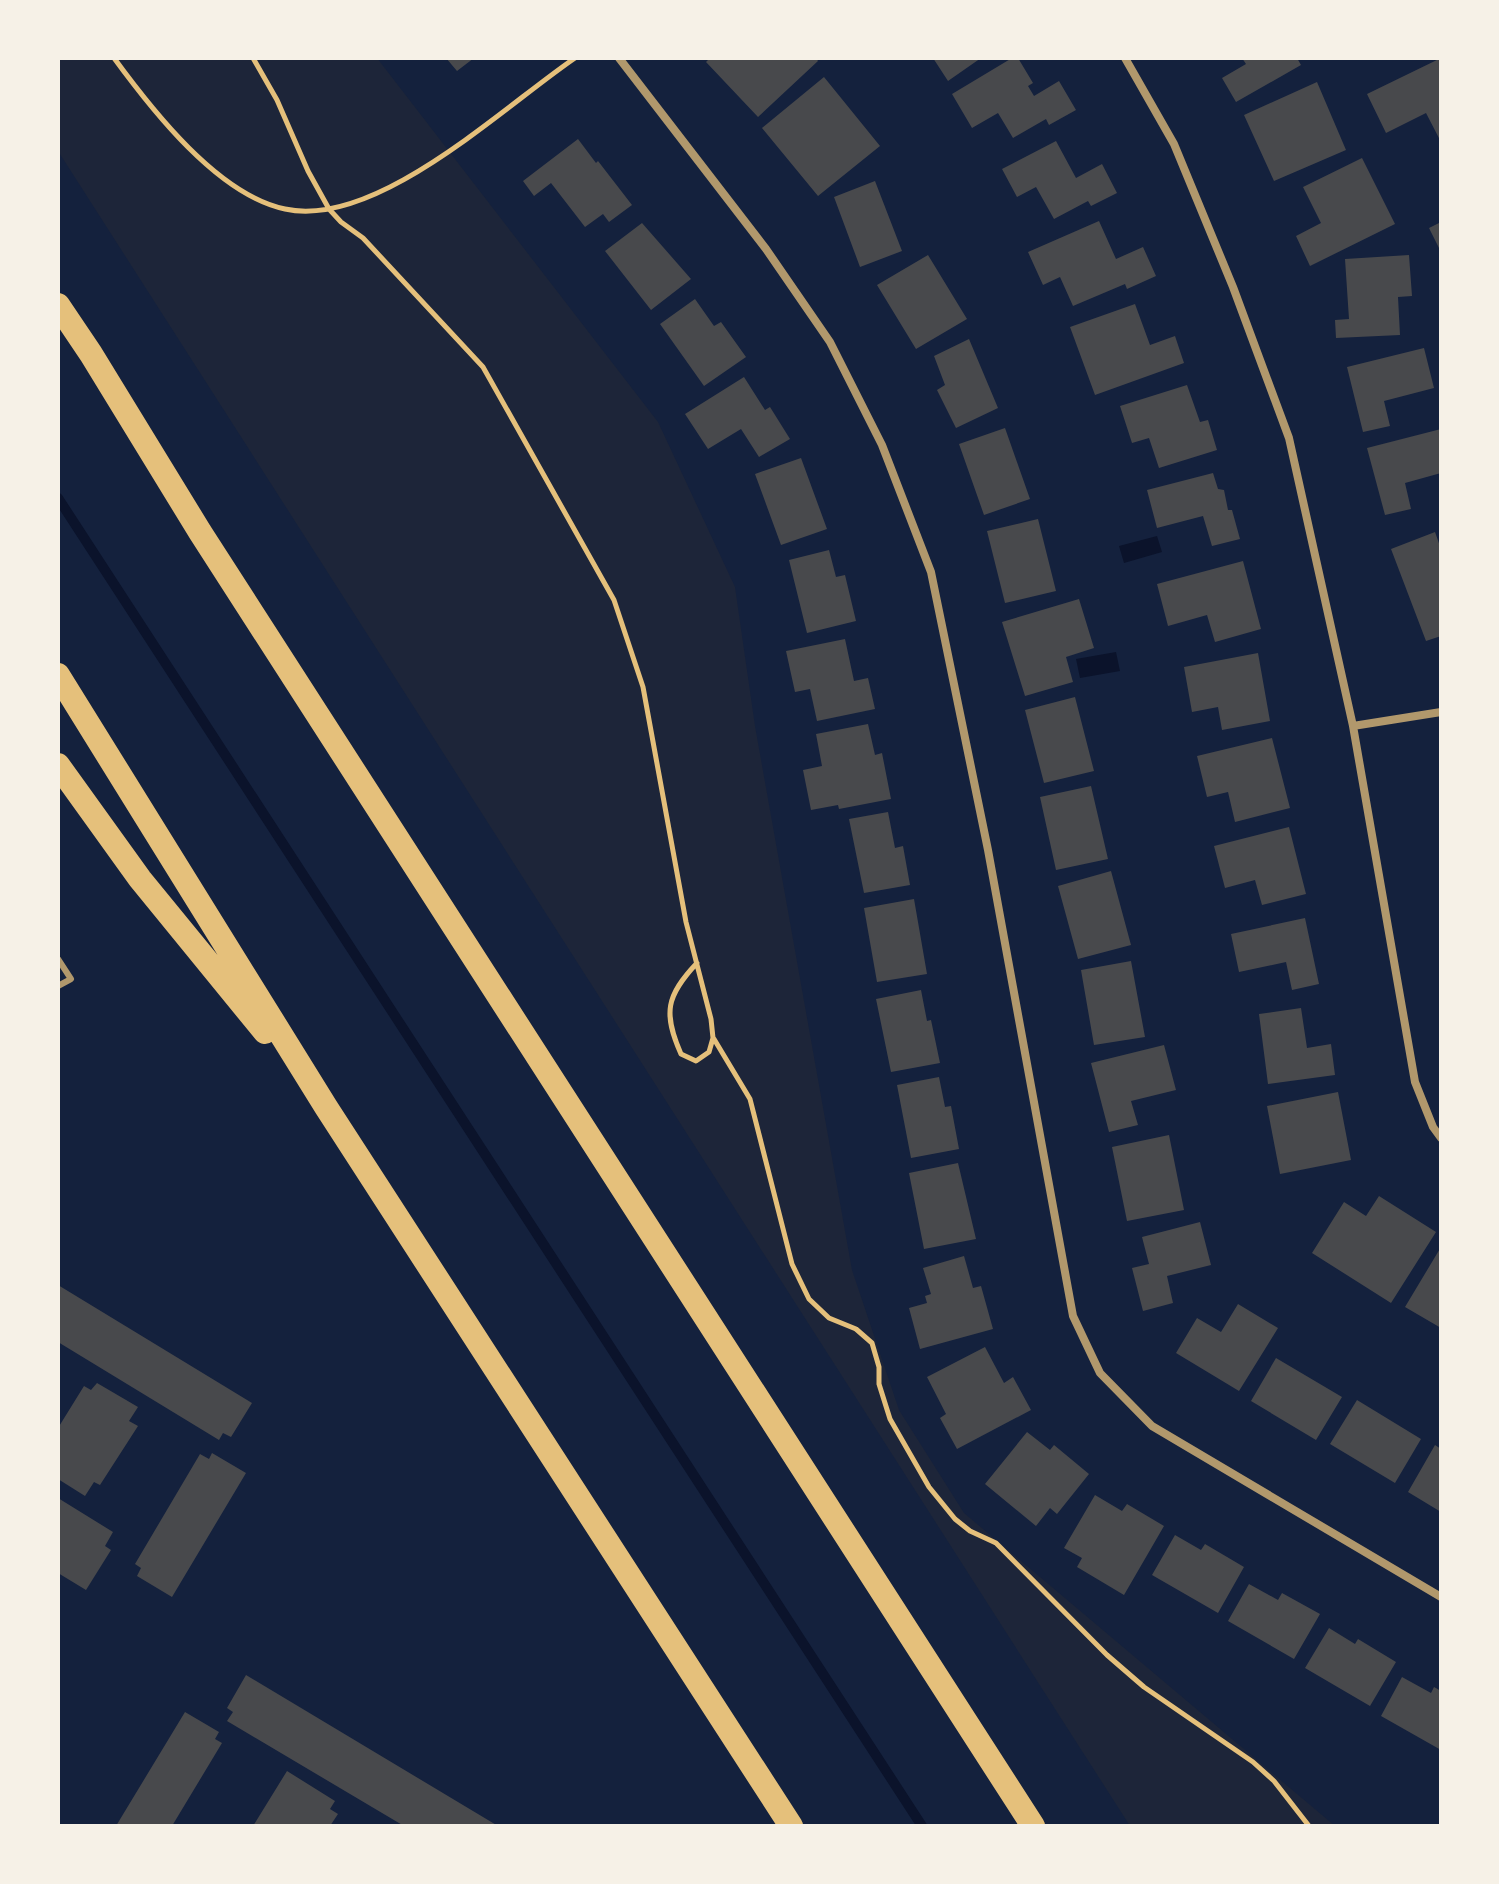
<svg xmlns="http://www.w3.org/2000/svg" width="1499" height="1884" font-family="Montserrat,sans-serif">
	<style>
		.green { fill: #1d2539 }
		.water { fill: #0b132b }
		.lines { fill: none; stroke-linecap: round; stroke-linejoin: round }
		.stream { stroke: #0b132b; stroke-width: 10 }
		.building { fill: #48494c }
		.path { stroke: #e5c07b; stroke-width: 5 }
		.service { stroke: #b1986c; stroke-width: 6 }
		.minor { stroke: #b1986c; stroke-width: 8 }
		.motorway { stroke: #e5c07b; stroke-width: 24 }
	</style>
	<rect width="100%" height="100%" fill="#14213d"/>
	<path class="green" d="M58 58H377L658 422 735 587 755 726 852 1270 899 1410 964 1513 1335 1826H1130L58 151Z"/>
	<path class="water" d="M1157 536 1162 552 1124 563 1119 546Z
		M1116 652 1120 671 1080 678 1076 659Z"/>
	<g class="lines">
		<path class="stream" d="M58 498 922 1826"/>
	</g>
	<path class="building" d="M446 58H474L457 71Z
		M710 58H816L818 61 758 117 706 62Z
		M933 58H981L948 81Z
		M1012 58H1018L1033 83 1028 86 1034 96 1059 81 1076 110 1049 125 1046 119 1013 138 998 113 972 128 952 94Z
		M1242 58H1297L1301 65 1236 102 1222 78 1246 64Z
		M1441 58V142L1426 113 1386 133 1367 94Z
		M824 77 880 146 818 196 762 128Z
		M1317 82 1346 150 1274 181 1244 115Z
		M578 139 596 163 598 161 632 205 609 222 603 214 585 227 551 183 534 196 523 181Z
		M1056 141 1076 178 1102 164 1117 193 1091 206 1088 201 1054 219 1036 187 1017 197 1002 169Z
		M1362 158 1395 224 1310 266 1296 236 1321 223 1303 187Z
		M875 181 902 251 860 267 834 197Z
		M1099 221 1116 259 1143 247 1156 276 1127 289 1125 284 1073 306 1060 277 1043 285 1028 252Z
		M1441 222V252L1429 228Z
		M642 223 691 279 651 310 605 251Z
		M928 255 967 319 916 349 877 285Z
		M1409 255 1412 296 1398 297 1400 335 1336 338 1335 320 1349 319 1345 259Z
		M695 299 714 326 721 322 746 357 704 386 660 324Z
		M1135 304 1150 345 1175 336 1184 363 1095 395 1070 327Z
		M969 339 998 408 956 428 937 390 945 385 934 356Z
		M1424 348 1434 388 1384 401 1390 426 1363 432 1347 367Z
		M744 377 765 410 770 407 790 439 759 457 741 429 708 449 685 414Z
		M1187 385 1200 422 1208 420 1217 450 1159 468 1149 438 1132 443 1120 406Z
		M1005 428 1030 499 984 515 959 444Z
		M1441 429V473L1405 483 1411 509 1385 515 1367 448Z
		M801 458 827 529 781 545 755 474Z
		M1213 473 1218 489 1224 490 1228 510H1232L1240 539 1212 546 1203 516 1157 528 1147 490Z
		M1038 519 1056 591 1005 603 987 531Z
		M1435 532 1441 549V636L1426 641 1391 549Z
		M829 550 836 577 845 575 856 621 807 633 789 560Z
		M1243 561 1261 629 1215 642 1207 615 1168 626 1157 584Z
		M1079 599 1094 648 1066 657 1073 682 1025 696 1002 622Z
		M845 639 854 681 868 678 875 709 817 721 810 689 795 692 786 651Z
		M1258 653 1270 721 1222 730 1218 707 1192 712 1184 667Z
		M1075 697 1094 771 1044 783 1025 710Z
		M868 724 875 755 882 753 891 799 839 809 838 805 811 810 803 770 822 766 816 734Z
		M1272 738 1290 808 1235 822 1228 792 1207 797 1197 756Z
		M1091 786 1108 859 1056 870 1040 797Z
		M888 812 895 848 903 846 910 885 864 893 849 819Z
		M1289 827 1306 894 1262 905 1255 880 1225 888 1214 846Z
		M1111 871 1131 945 1078 959 1058 886Z
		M914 899 927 974 877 982 864 908Z
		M1305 918 1319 984 1292 990 1286 962 1239 972 1231 934Z
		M1131 961 1145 1037 1094 1045 1081 970Z
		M921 990 927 1021 931 1020 940 1063 891 1072 876 999Z
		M1301 1008 1307 1048 1331 1044 1335 1075 1268 1084 1259 1014Z
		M1164 1045 1176 1090 1131 1101 1138 1125 1109 1132 1091 1063Z
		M939 1077 945 1107 951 1106 959 1149 911 1158 897 1085Z
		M1338 1092 1351 1160 1280 1174 1267 1106Z
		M1169 1135 1184 1210 1127 1221 1112 1147Z
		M958 1163 976 1239 924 1249 909 1173Z
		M1379 1196 1436 1232 1391 1303 1312 1253 1344 1202 1366 1216Z
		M1200 1222 1211 1265 1167 1276 1173 1303 1143 1311 1132 1268 1149 1264 1142 1237Z
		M1441 1247V1328L1405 1307Z
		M964 1256 973 1288 981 1286 993 1329 920 1349 909 1308 927 1303 925 1296 931 1294 923 1268Z
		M58 1285 252 1403 231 1437 223 1433 219 1440 58 1342Z
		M1238 1304 1278 1328 1239 1391 1176 1353 1197 1318 1221 1332Z
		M985 1347 1004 1383 1013 1377 1031 1410 957 1449 940 1418 946 1414 927 1377Z
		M1276 1358 1342 1397 1316 1440 1251 1401Z
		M97 1383 138 1407 129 1421 138 1426 100 1485 94 1482 85 1496 58 1479V1428L84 1386 91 1390Z
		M1357 1400 1421 1439 1395 1483 1330 1444Z
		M1027 1432 1050 1450 1054 1445 1089 1474 1057 1514 1050 1508 1036 1526 985 1484Z
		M1435 1445 1441 1449V1512L1408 1492Z
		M212 1453 246 1473 172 1597 137 1576 141 1568 135 1564 200 1454 209 1459Z
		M1095 1495 1122 1511 1127 1504 1164 1526 1124 1595 1077 1567 1082 1558 1064 1548Z
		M58 1498 113 1532 105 1546 111 1550 86 1590 58 1573Z
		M1175 1535 1201 1550 1205 1544 1244 1567 1218 1613 1152 1575Z
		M1249 1584 1278 1600 1282 1593 1320 1614 1294 1659 1228 1621Z
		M1329 1628 1355 1644 1358 1639 1396 1662 1370 1706 1305 1668Z
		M246 1675 498 1826H404L227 1721 233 1712 227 1708Z
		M1402 1677 1431 1693 1434 1687 1441 1691V1750L1381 1716Z
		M185 1712 219 1732 215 1739 222 1743 172 1826H116Z
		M287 1771 335 1801 330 1809 338 1814 330 1826H253Z"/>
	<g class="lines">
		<path class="path" d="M114 58C152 110 218 195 285 209 376 229 503 107 575 58
			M253 58 277 100 308 171 329 209 341 222 363 238 483 367 614 600 643 687 686 922 711 1019 713 1038 709 1052 696 1061 681 1054C663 1013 666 996 697 963
			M714 1039 750 1099 792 1264 809 1299 829 1318 856 1329 872 1343 879 1367V1384L890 1419 929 1487 955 1519 970 1531 996 1543 1107 1655 1144 1687 1253 1762 1274 1781 1309 1826"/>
		<path class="service" d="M58 959 71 979 58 986"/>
		<path class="minor" d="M619 58 766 249 830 342 882 445 931 572 988 850 1073 1316 1100 1373 1152 1426 1441 1597
			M1125 58 1174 144 1233 287 1289 438 1353 726 1415 1082 1433 1127 1441 1138
			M1353 726 1441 712"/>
		<path class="motorway" d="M58 305 91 354 200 532 1033 1826
			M58 675 326 1107 791 1826
			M58 765 140 879 265 1032"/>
	</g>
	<rect width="1499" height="1884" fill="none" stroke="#f6f1e7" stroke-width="120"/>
</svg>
